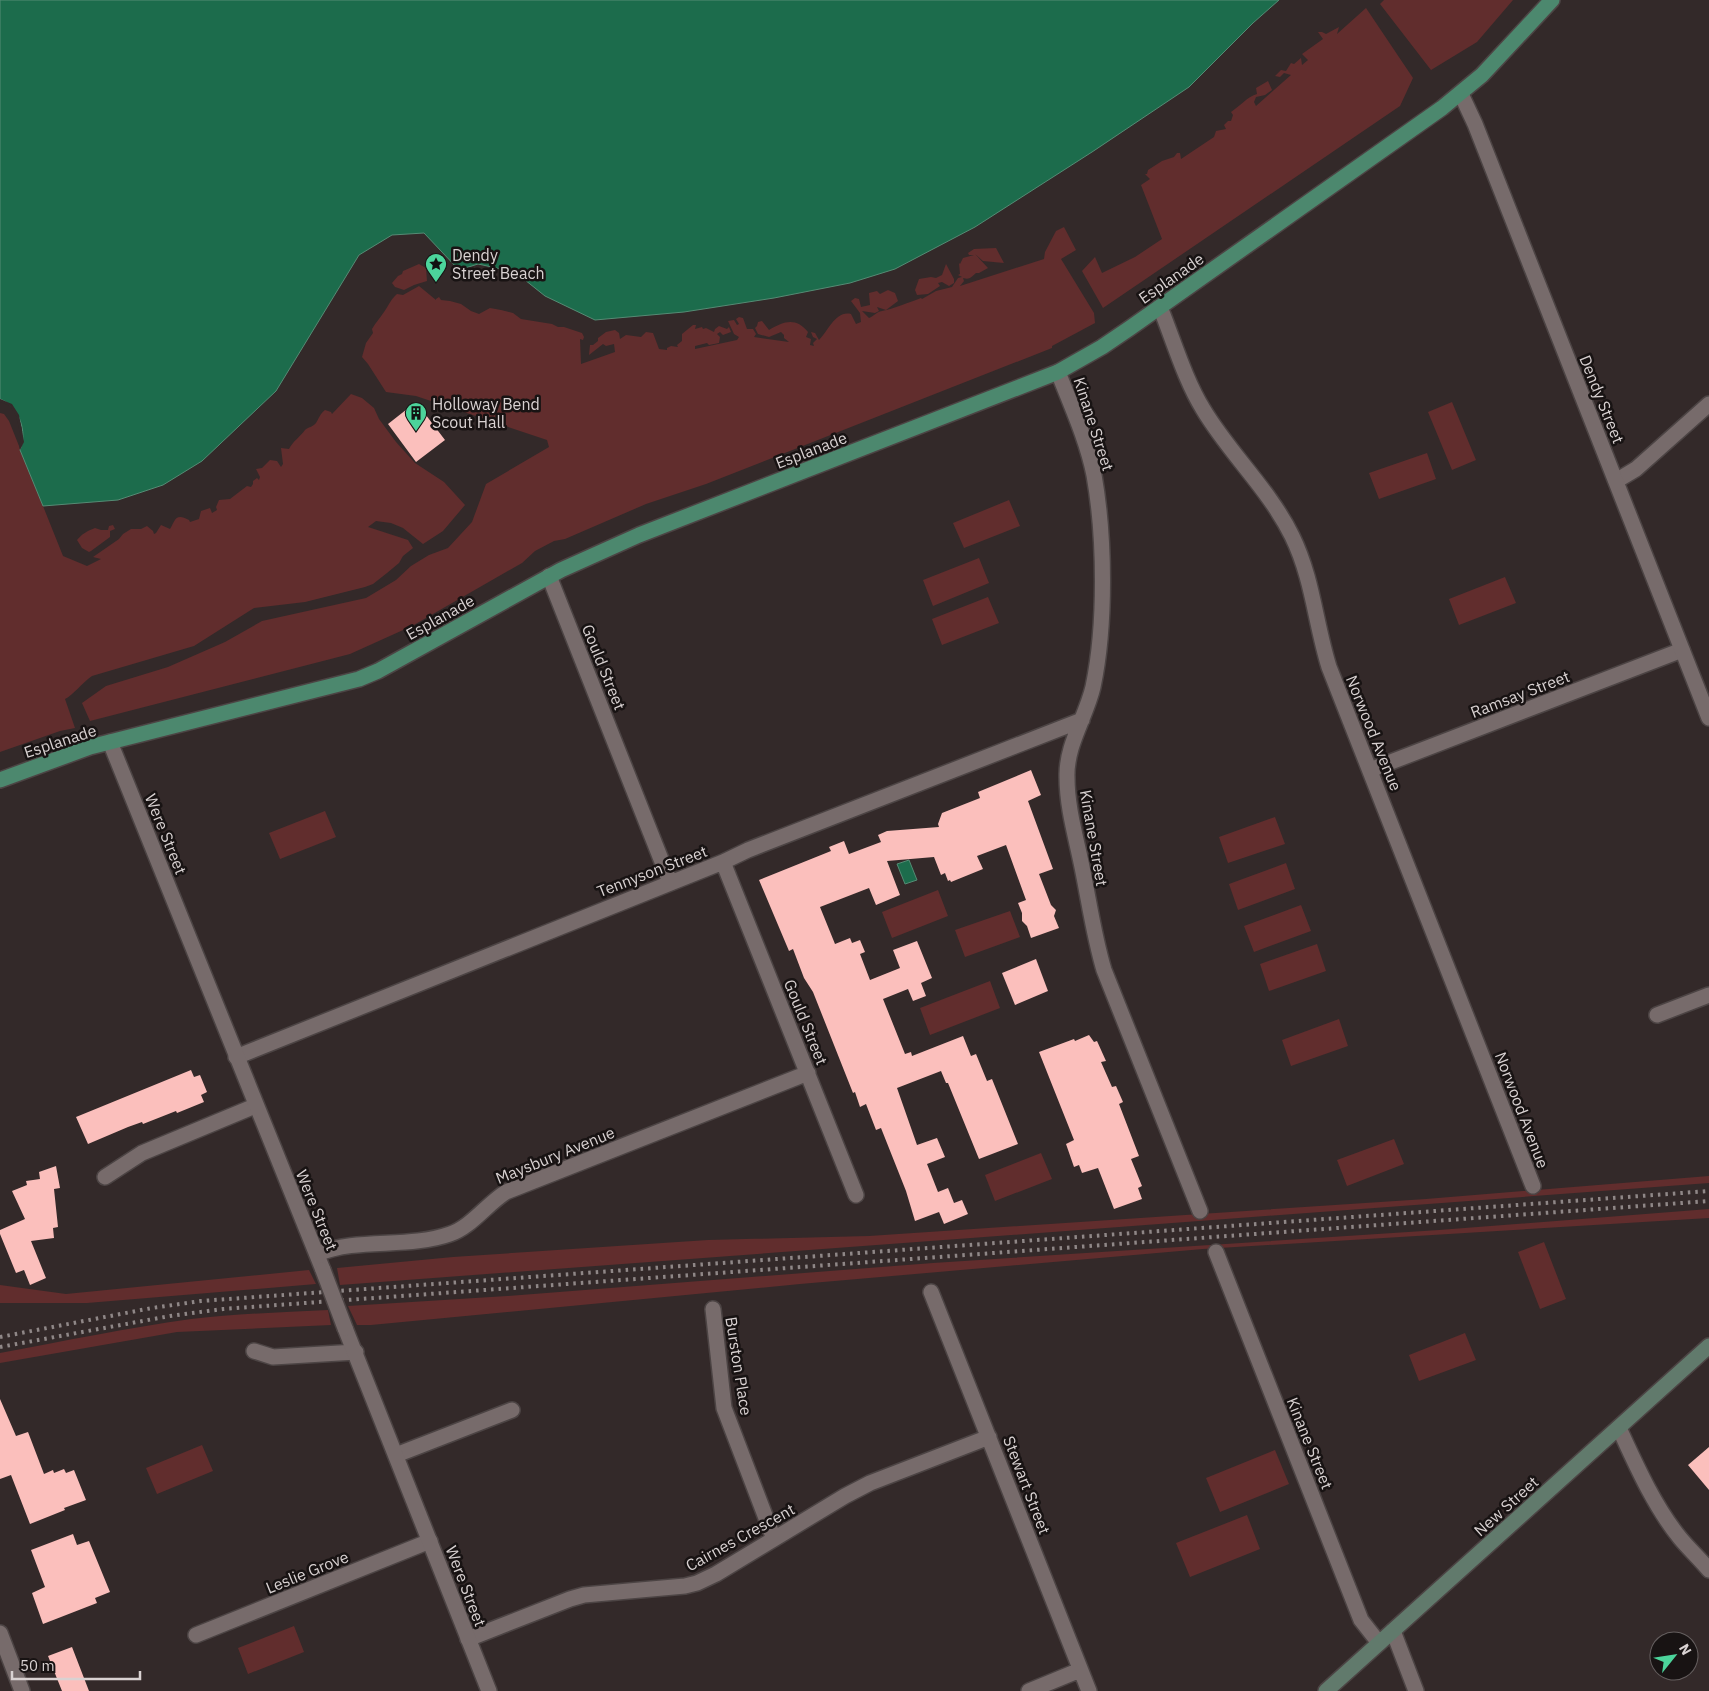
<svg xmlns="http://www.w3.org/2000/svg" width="1709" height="1691" font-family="'IBM Plex Sans',sans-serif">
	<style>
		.green { fill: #612d2d }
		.water { fill: #1c6c4c; stroke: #558b74 }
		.pier { fill: #332929 }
		.building { fill: #fbbfbc }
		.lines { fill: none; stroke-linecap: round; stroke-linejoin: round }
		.minor-casing { stroke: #4c4444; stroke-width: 18 }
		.tertiary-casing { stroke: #4c4444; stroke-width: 18 }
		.secondary-casing { stroke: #4c4444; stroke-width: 18 }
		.primary-casing { stroke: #4c4444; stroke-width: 18 }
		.minor { stroke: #776b6b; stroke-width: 15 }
		.tertiary { stroke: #776b6b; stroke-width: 15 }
		.secondary { stroke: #617a6c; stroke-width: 15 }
		.primary { stroke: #4c886e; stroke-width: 15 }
		.rail { stroke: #8f8787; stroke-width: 4; stroke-dasharray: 2.5 5; stroke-linecap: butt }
		.tertiary-bridge-casing { stroke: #4c4444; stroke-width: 18; stroke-linecap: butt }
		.tertiary-bridge { stroke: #776b6b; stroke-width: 15 }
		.labels { text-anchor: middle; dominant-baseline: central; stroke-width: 5; stroke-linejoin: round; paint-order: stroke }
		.poi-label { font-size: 16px; fill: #d9d2d2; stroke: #181313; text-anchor: start }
		.street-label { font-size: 16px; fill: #d9d2d2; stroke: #181313 }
	</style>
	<rect width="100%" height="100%" fill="#332929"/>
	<path class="green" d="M1384 0H1513L1477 42 1431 70 1380 4Z
		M1366 8 1413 78 1400 106 1103 308 1082 271 1095 257 1102 273 1135 257 1162 239 1141 185 1150 179 1145 174H1147L1148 170 1162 161 1174 157 1177 153H1180L1181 159 1214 137 1216 131 1226 129 1224 125 1228 121H1231L1233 115 1231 112C1239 107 1248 96 1257 94L1256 88 1268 81 1272 90 1265 95 1256 97 1254 102 1256 106 1291 75 1284 73 1280 77 1275 76 1281 70 1286 71 1291 63 1294 64 1301 58 1302 65 1308 60 1302 54 1323 39 1318 32H1322L1326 34 1339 27 1337 34Z
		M1064 227 1076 250 1061 259 1094 313 1095 323 1052 346V348L706 484 646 504 565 539 554 541 535 551 522 563 412 626 350 654 90 721 82 703 106 686 168 667 225 642 262 621 366 598 396 580 411 566 429 555 448 548 472 522 486 484 549 447 547 440 416 396 386 392 368 364 362 357 366 343 373 333 372 329C376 322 380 318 384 312 389 305 391 299 397 294L403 295 419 286 436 300V299L439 297 441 300 450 301 461 304 471 311 479 314 490 308 501 310 513 313 521 319 552 324 558 327H564L582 333 584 337 583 340 580 339 581 364 615 352 614 344 606 346 603 344 589 355 590 345H593L598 341V338L606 332 615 330 619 333 620 339 626 335 641 337 646 332 653 333 659 349 667 350V348L671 346 678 347 677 345 682 341V334L693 325H696L695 329 702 327 703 329 706 328 714 332 715 329 719 326 727 329 729 327 731 332 723 335 720 332 717 334 720 337 719 343 709 345 707 343 695 346V349L737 340 739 337 734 334 728 321 734 320 737 325 739 324 736 319 739 317 743 318 747 329H753L756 334 754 337 789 342 784 338V335L781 332 769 337 758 334 755 328 757 326 758 322 762 321 769 330C784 321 796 317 808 332L806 337 811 339 810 345 814 346 813 343 817 339 813 337 811 332 815 333 819 340C828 331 836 310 851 314L856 324 861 322 860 313 851 301 855 298 859 299 861 307 870 305 869 293 877 291 880 294 888 290 895 293 898 301 886 310 877 307 879 311 875 313 862 311 869 318C874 316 876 312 882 311 893 309 910 302 921 298L922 299 936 291 952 287 958 278 962 277 958 275 960 274 959 263 960 264 963 258 974 255H969L968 253 974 249 996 248 1004 263 983 261 975 254 988 268 979 273H976C971 277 970 280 963 278L964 281 960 286 1044 259 1045 252 1056 231Z
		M419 264 426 268 427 281 414 285 404 290 395 287 392 283 398 276 402 274 403 271Z
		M946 264 954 279V283L949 286 942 282 938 283 940 286 928 294 917 295 915 290 919 279 931 277 936 278 942 275Z
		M351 394 362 398 374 408 379 419 396 442 415 463 444 482 465 505 443 531 423 544 403 528 391 523 376 521 368 527 408 540 413 548 403 556 399 563 387 573 373 584 365 587 305 602 254 608 194 646 92 676C82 683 73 695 65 699L75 728 60 731 0 752V413L4 414 9 421 63 556 87 566 101 559 93 557 119 539 123 534 131 529H141L147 526 153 531 154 534 156 533 161 525 170 529C175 521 175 512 189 520L190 522 199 519 201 511 210 508 212 513 217 510 216 507 219 500 230 499 247 486 251 487 253 484V481L257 478 259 480 260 477 256 469 262 468 270 460 277 461 281 467 283 464 281 448 289 449C293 441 300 437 305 430 308 427 313 427 316 423 319 418 320 414 325 410L331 412 332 414Z
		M1452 402 1476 460 1452 470 1428 412Z
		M1427 453 1436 479 1379 499 1369 473Z
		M1009 500 1020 526 964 548 953 523Z
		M113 525 115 529 110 531V537L91 551 89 552 82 548 77 540C82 534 87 531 95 528L101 530H108L109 526Z
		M979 558 989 583 933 606 923 580Z
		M1505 577 1516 603 1459 625 1449 599Z
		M988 597 999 623 942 645 932 619Z
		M325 811 336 837 280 859 269 833Z
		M1275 817 1285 844 1228 863 1219 837Z
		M1286 863 1295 889 1238 910 1229 884Z
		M938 890 948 916 892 938 882 912Z
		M1301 905 1311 931 1254 952 1244 926Z
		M1010 911 1020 937 965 957 955 930Z
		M1317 944 1326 971 1269 991 1260 964Z
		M990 981 1000 1008 930 1035 920 1008Z
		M1339 1019 1348 1046 1291 1066 1282 1040Z
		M1394 1139 1404 1164 1347 1186 1337 1160Z
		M1041 1153 1052 1179 995 1201 985 1175Z
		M1709 1176V1183L340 1285 337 1268 453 1257 708 1240 869 1236 1426 1199Z
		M1709 1209V1218L1203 1249 800 1284 371 1325H357L348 1306 507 1296 933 1263 1439 1230Z
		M1544 1242 1566 1299 1540 1309 1518 1252Z
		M309 1270 316 1284 87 1303H0V1285L66 1294Z
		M328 1310 331 1325 177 1332 0 1363V1353C64 1341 127 1328 191 1319 237 1314 282 1312 328 1310Z
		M1465 1333 1476 1360 1419 1381 1409 1355Z
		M202 1445 213 1471 157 1494 146 1468Z
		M1275 1450 1289 1484 1220 1512 1206 1478Z
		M1247 1515 1260 1549 1190 1577 1176 1543Z
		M294 1626 304 1652 248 1674 238 1648Z"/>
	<path class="water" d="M0 0H1279L1253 23 1189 87 1092 152 975 227 895 269 850 283 774 298 684 312 595 320 545 296 515 272 478 264 459 270 424 233 392 235 359 255 276 391 202 461 163 485 118 500 43 506 20 450C28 432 19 406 0 399Z
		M909 860 917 880 905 884 897 864Z"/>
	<path class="pier" d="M0 399 12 404 19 415 24 442 20 450 19 446 21 438 16 416 10 406 0 402Z"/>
	<path class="building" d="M416 402 445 440 416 462 388 424Z
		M1031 770 1041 795 1028 801 1053 869 1039 874 1051 905 1056 910 1054 916 1059 928 1031 938 1027 926 1022 921V913L1018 903 1026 900 1006 845 977 856 983 869 951 882 950 880 948 881 945 873 941 875 934 857 887 861 900 895 876 905 869 888 820 907 835 944 850 938 852 943 860 940 865 952 860 954 870 980 900 968 893 950 917 941 932 978 921 983 926 996 913 1001 908 989 883 999 905 1054 911 1052 912 1056 963 1036 971 1056 976 1054 987 1081 992 1079 1018 1144 979 1159 948 1083H946L941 1071 897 1088 917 1145 937 1138 945 1157 927 1164 938 1192 948 1188 954 1203 962 1200 968 1214 944 1224 939 1212 915 1221 906 1191 881 1128 876 1130 866 1104 860 1107 855 1092 853 1093 813 992 804 978 793 949 789 951 759 880 831 851 829 847 844 841 849 854 881 842 878 835 887 831 939 827 938 824 942 813 980 798 978 792Z
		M1036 959 1048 991 1015 1005 1002 973Z
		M1089 1035 1094 1042 1097 1041 1106 1061 1101 1062 1112 1087 1116 1086 1123 1102 1119 1104 1139 1156 1131 1159 1142 1186 1138 1188 1142 1199 1114 1209 1098 1168 1082 1173 1079 1165 1074 1167 1066 1144 1074 1140 1039 1052 1074 1039 1075 1041Z
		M191 1070 194 1077 200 1075 207 1092 201 1095 204 1102 177 1113 176 1111 143 1124 142 1122 128 1127 88 1144 76 1117Z
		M56 1166 60 1188 54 1189 58 1227 53 1228 54 1238 31 1241 46 1278 30 1285 24 1270 16 1273 0 1234V1230L25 1219 12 1191 27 1185 26 1181 40 1179 39 1172Z
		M0 1399 16 1436 28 1432 44 1474 53 1470 54 1473 64 1469 66 1473 74 1470 86 1500 64 1508 65 1510 30 1524 11 1475 0 1479Z
		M1709 1447V1490L1688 1465Z
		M73 1534 77 1545 89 1541 110 1592 95 1598 97 1603 43 1624 32 1593 45 1587 31 1550Z
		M72 1647 89 1691H62L48 1656Z"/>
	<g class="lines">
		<g class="minor-casing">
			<path id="minor" d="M1160 307C1173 339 1185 380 1203 409 1229 453 1269 489 1292 536 1313 579 1315 622 1329 667L1533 1186
				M1058 372C1071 405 1087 440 1094 475 1105 537 1106 625 1093 687 1086 717 1066 745 1067 777 1067 808 1076 837 1082 867 1089 901 1094 937 1104 970L1200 1211
				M1616 481 1636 469 1709 404
				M549 576 670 882
				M1370 770 1682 650
				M723 862 856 1195
				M1657 1015 1709 995
				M236 1057 723 862 748 850 1082 720
				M105 1177 142 1153 255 1106
				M1216 1252 1361 1620 1379 1643
				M317 1254C359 1237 407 1249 450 1234 471 1227 487 1204 506 1192L808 1073
				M931 1292 1089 1691
				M713 1309 724 1408 774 1539
				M254 1351 273 1357 356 1352
				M1619 1428C1636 1465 1654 1506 1680 1538 1689 1549 1700 1559 1709 1570
				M396 1455 512 1410
				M1393 1631 1416 1691
				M0 1633 22 1691
				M196 1635 430 1541
				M468 1639 570 1599 584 1595 685 1586 697 1583 716 1574 845 1496 870 1483 989 1437
				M1029 1691 1080 1670"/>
		</g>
		<g class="tertiary-casing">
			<path id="tertiary" d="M1461 94 1475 124 1709 718
				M110 742 323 1270
				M345 1328 489 1691"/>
		</g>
		<g class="secondary-casing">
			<path id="secondary" d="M1326 1691 1709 1346"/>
		</g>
		<g class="primary-casing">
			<path id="primary" d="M0 780 90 747 359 679 378 671 561 570 639 535 1058 372 1102 347 1130 328 1442 108 1482 75 1552 0"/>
		</g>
		<use href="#minor" class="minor"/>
		<use href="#tertiary" class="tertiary"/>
		<use href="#secondary" class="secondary"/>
		<use href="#primary" class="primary"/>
		<path class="rail" d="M0 1337 152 1308 201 1301 1709 1191
			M0 1347 170 1316 223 1309 1709 1201"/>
		<g class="tertiary-bridge-casing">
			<path id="tertiary-bridge" d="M323 1270 345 1328"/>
		</g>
		<use href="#tertiary-bridge" class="tertiary-bridge"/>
	</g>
	<defs>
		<g id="sight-pin" transform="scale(1.125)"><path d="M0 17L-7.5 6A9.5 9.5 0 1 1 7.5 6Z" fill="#4cd49b" stroke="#181313"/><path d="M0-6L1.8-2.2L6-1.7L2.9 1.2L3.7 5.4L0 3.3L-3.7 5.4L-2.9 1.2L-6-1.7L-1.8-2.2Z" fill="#111"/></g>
		<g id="building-pin" transform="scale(1.125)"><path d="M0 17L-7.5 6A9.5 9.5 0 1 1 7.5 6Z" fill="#4cd49b" stroke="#181313"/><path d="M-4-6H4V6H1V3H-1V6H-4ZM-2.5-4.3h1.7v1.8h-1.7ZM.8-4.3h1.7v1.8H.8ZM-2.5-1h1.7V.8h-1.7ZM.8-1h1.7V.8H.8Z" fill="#111"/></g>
	</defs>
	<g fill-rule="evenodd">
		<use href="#sight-pin" x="436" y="264"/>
		<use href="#building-pin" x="416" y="413"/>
	</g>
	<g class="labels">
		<g class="poi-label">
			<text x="452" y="255">Dendy<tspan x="452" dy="18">Street Beach</tspan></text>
			<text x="432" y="404">Holloway Bend<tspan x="432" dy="18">Scout Hall</tspan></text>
		</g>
		<g class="street-label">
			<text transform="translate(1171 278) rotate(-35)">Esplanade</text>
			<text transform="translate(1602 399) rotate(68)">Dendy Street</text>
			<text transform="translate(1094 424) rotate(72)">Kinane Street</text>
			<text transform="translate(811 450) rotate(-21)">Esplanade</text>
			<text transform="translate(440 617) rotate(-29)">Esplanade</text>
			<text transform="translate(604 667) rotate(68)">Gould Street</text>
			<text transform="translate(1520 694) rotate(-21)">Ramsay Street</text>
			<text transform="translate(1374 733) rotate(68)">Norwood Avenue</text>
			<text transform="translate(60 741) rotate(-18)">Esplanade</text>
			<text transform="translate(166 834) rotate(68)">Were Street</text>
			<text transform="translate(1094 838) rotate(80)">Kinane Street</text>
			<text transform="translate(652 871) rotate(-21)">Tennyson Street</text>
			<text transform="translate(806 1022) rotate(68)">Gould Street</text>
			<text transform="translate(1522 1110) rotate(69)">Norwood Avenue</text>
			<text transform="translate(555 1155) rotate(-22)">Maysbury Avenue</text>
			<text transform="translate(317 1210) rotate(68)">Were Street</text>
			<text transform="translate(739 1366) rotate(81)">Burston Place</text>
			<text transform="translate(1310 1443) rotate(68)">Kinane Street</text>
			<text transform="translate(1027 1485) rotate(69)">Stewart Street</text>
			<text transform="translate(1506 1506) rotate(-42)">New Street</text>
			<text transform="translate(740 1537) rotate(-29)">Cairnes Crescent</text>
			<text transform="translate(307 1572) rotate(-22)">Leslie Grove</text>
			<text transform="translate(466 1586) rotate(69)">Were Street</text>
		</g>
	</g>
	<g transform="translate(1674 1656) rotate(60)"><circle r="24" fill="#181313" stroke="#655f5f"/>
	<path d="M0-4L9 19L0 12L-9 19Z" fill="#4cd49b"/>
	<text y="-8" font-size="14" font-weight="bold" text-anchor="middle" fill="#d9d2d2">N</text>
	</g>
	<path d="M12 1671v8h128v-8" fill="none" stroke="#d9d2d2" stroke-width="2.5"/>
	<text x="20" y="1671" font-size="15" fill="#d9d2d2" stroke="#181313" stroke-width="4" paint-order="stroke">50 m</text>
</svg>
